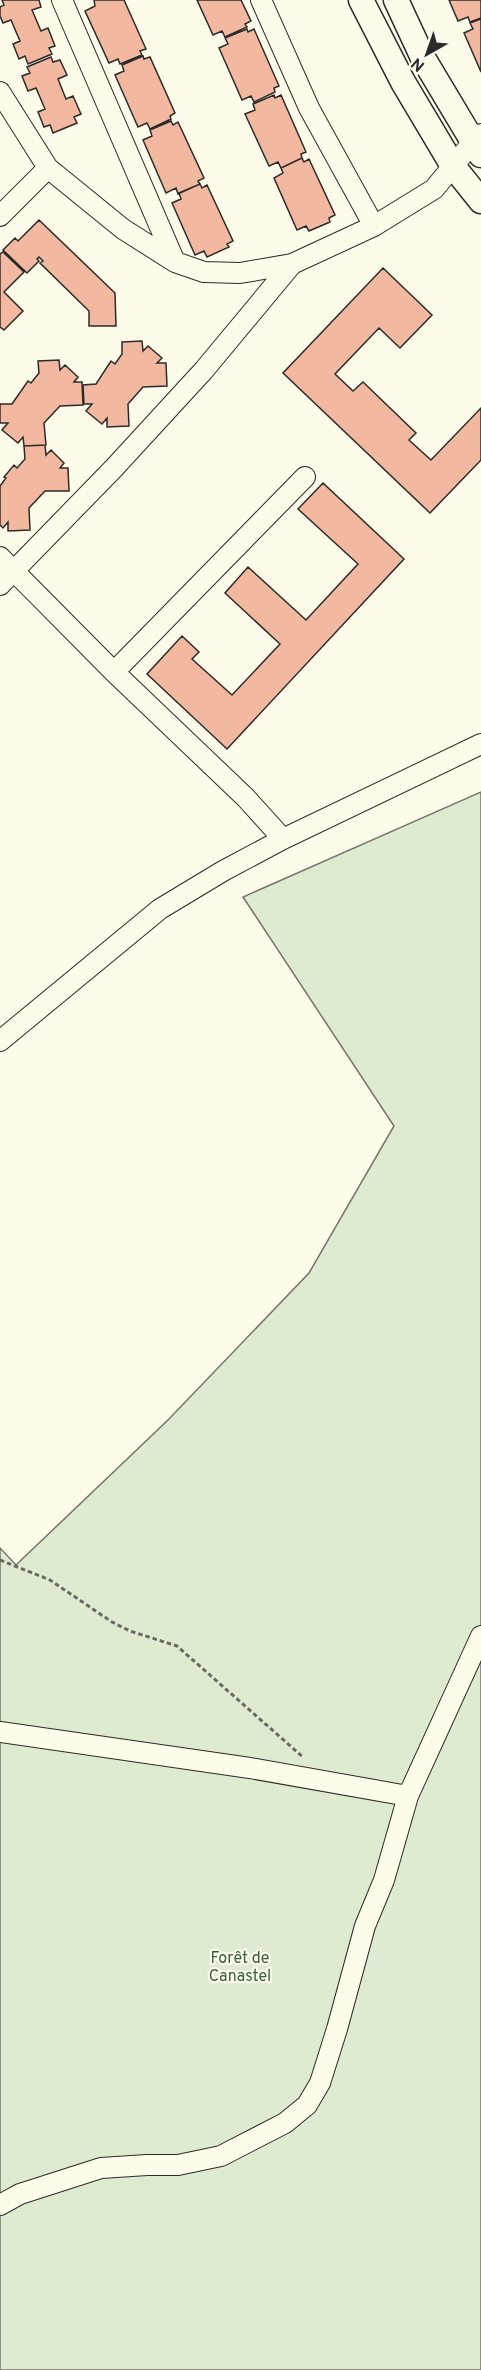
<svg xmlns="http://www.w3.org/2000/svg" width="481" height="2370" font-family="Overpass,sans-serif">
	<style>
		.green { fill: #deebd1; stroke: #74746e; stroke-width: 1.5 }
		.building { fill: #f2b8a0; stroke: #2b2b2b; stroke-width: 1.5 }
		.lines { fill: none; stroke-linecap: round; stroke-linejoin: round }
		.minor-casing { stroke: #2b2b2b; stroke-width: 22 }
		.major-casing { stroke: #2b2b2b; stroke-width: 27 }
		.path { stroke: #6a6964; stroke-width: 3; stroke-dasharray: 4.5 3; stroke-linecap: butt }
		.minor { stroke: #fdfbea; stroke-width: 20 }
		.major { stroke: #fdfbea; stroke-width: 24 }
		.labels { text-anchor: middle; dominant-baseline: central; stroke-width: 4.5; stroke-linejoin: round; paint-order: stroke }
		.park-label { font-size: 16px; fill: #34623c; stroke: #fdfbea }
	</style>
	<rect width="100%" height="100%" fill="#fdfbea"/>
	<path class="green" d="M481 792V2370H0V1548L16 1565 168 1420 309 1273 394 1126 243 897Z"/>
	<path class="building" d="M2 0H39L41 7 32 10 41 31 48 28 55 46 49 48 52 54 28 64 25 56 19 59 13 44 20 41 11 20 3 23 0 16V7L4 5Z
		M124 0 146 49 140 51 142 55 120 64 118 59 109 63 85 11 95 6 94 0Z
		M197 0H241L251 21 245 24 247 27 225 37 222 31 213 35Z
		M449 0H481V18L470 22 468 17 458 21Z
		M481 19V72L464 33 473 29 470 23Z
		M247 29 248 32 254 29 279 86 274 88 275 92 254 102 251 96 242 100 219 48 228 44 225 38Z
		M143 56 144 59 150 57 175 113 170 116 171 119 150 129 147 123 138 127 115 75 124 71 122 65Z
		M51 57 53 62 60 60 67 75 58 79 66 99 73 96 81 114 74 117 77 123 53 133 50 125 44 127 38 112 45 109 36 88 28 91 22 76 30 73 27 67Z
		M274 95 275 98 281 95 306 152 301 154 302 158 281 168 278 162 269 166 245 114 255 110 253 104Z
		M171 121 173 125 178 122 204 178 198 181 200 184 178 194 176 188 166 193 143 140 152 136 150 130Z
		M302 158 304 162 309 159 335 215 329 218 330 222 309 231 306 226 297 230 274 178 283 173 281 168Z
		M200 184 202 188 207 185 233 241 227 244 229 247 207 257 204 251 195 255 172 203 181 199 179 193Z
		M39 220 115 293 116 326H89V311L40 263 43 261 39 257 37 259 39 261 27 273 3 250 15 238 18 241Z
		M3 252 24 272 4 292 23 311 4 330 0 327V254Z
		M383 268 432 315 400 348 379 328 335 374 353 391 363 382 416 433 409 440 431 460 481 408V460L430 513 283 373Z
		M142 341 143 351 148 346 162 358 157 363H166L167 386 143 387 128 404 129 426 107 427V418L102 424 86 411 92 404H84L83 385 96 384 111 361 115 364 122 354V342Z
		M59 360 60 370 65 365 78 377 74 382H82L83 405 60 406 44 423 46 445 24 446 23 437 18 443 2 430 8 423H0V404H12L28 381 31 383 39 373 38 361Z
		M45 445 46 455 51 450 64 463 60 468H68L69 491H45L29 508 30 530 8 531V522L3 528 0 525V486L6 478 4 477 14 465 17 468 25 459 24 446Z
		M323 483 404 559 227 749 147 674 182 636 199 652 192 659 232 695 280 644 225 593 248 567 306 620 358 564 298 509Z"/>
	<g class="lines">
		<g class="minor-casing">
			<path id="minor" d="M62 0 175 262
				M261 0 309 108 374 226
				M0 92 48 168 123 229 175 262 204 272 240 273 292 264 374 226 434 189 473 142 481 134
				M0 216 48 168
				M0 557 114 672 246 798 283 839
				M0 585 114 468 204 370 292 264
				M114 672 305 477
				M0 1041 160 909 223 871 283 839 481 744
				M0 1732 250 1768 408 1796
				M0 2205 20 2194 101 2168 147 2165H178L221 2156 285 2123 307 2105 320 2083 337 2029 365 1926 384 1880 408 1796 481 1636"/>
		</g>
		<g class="major-casing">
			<path id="major" d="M361 0 403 82 453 166 481 201
				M396 0 423 58 481 155"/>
		</g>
		<path class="path" d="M0 1560 50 1580 112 1622 130 1631 177 1646 304 1758"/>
		<use href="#minor" class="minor"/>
		<use href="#major" class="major"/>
	</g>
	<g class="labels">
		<g class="park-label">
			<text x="240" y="1959">Forêt de<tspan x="240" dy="18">Canastel</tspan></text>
		</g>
	</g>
	<g transform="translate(427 54) rotate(220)" stroke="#fdfbea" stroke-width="4.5" paint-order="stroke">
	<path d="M0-4.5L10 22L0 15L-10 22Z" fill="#2b2b2b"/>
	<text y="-9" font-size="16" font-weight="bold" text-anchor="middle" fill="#2b2b2b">N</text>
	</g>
</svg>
